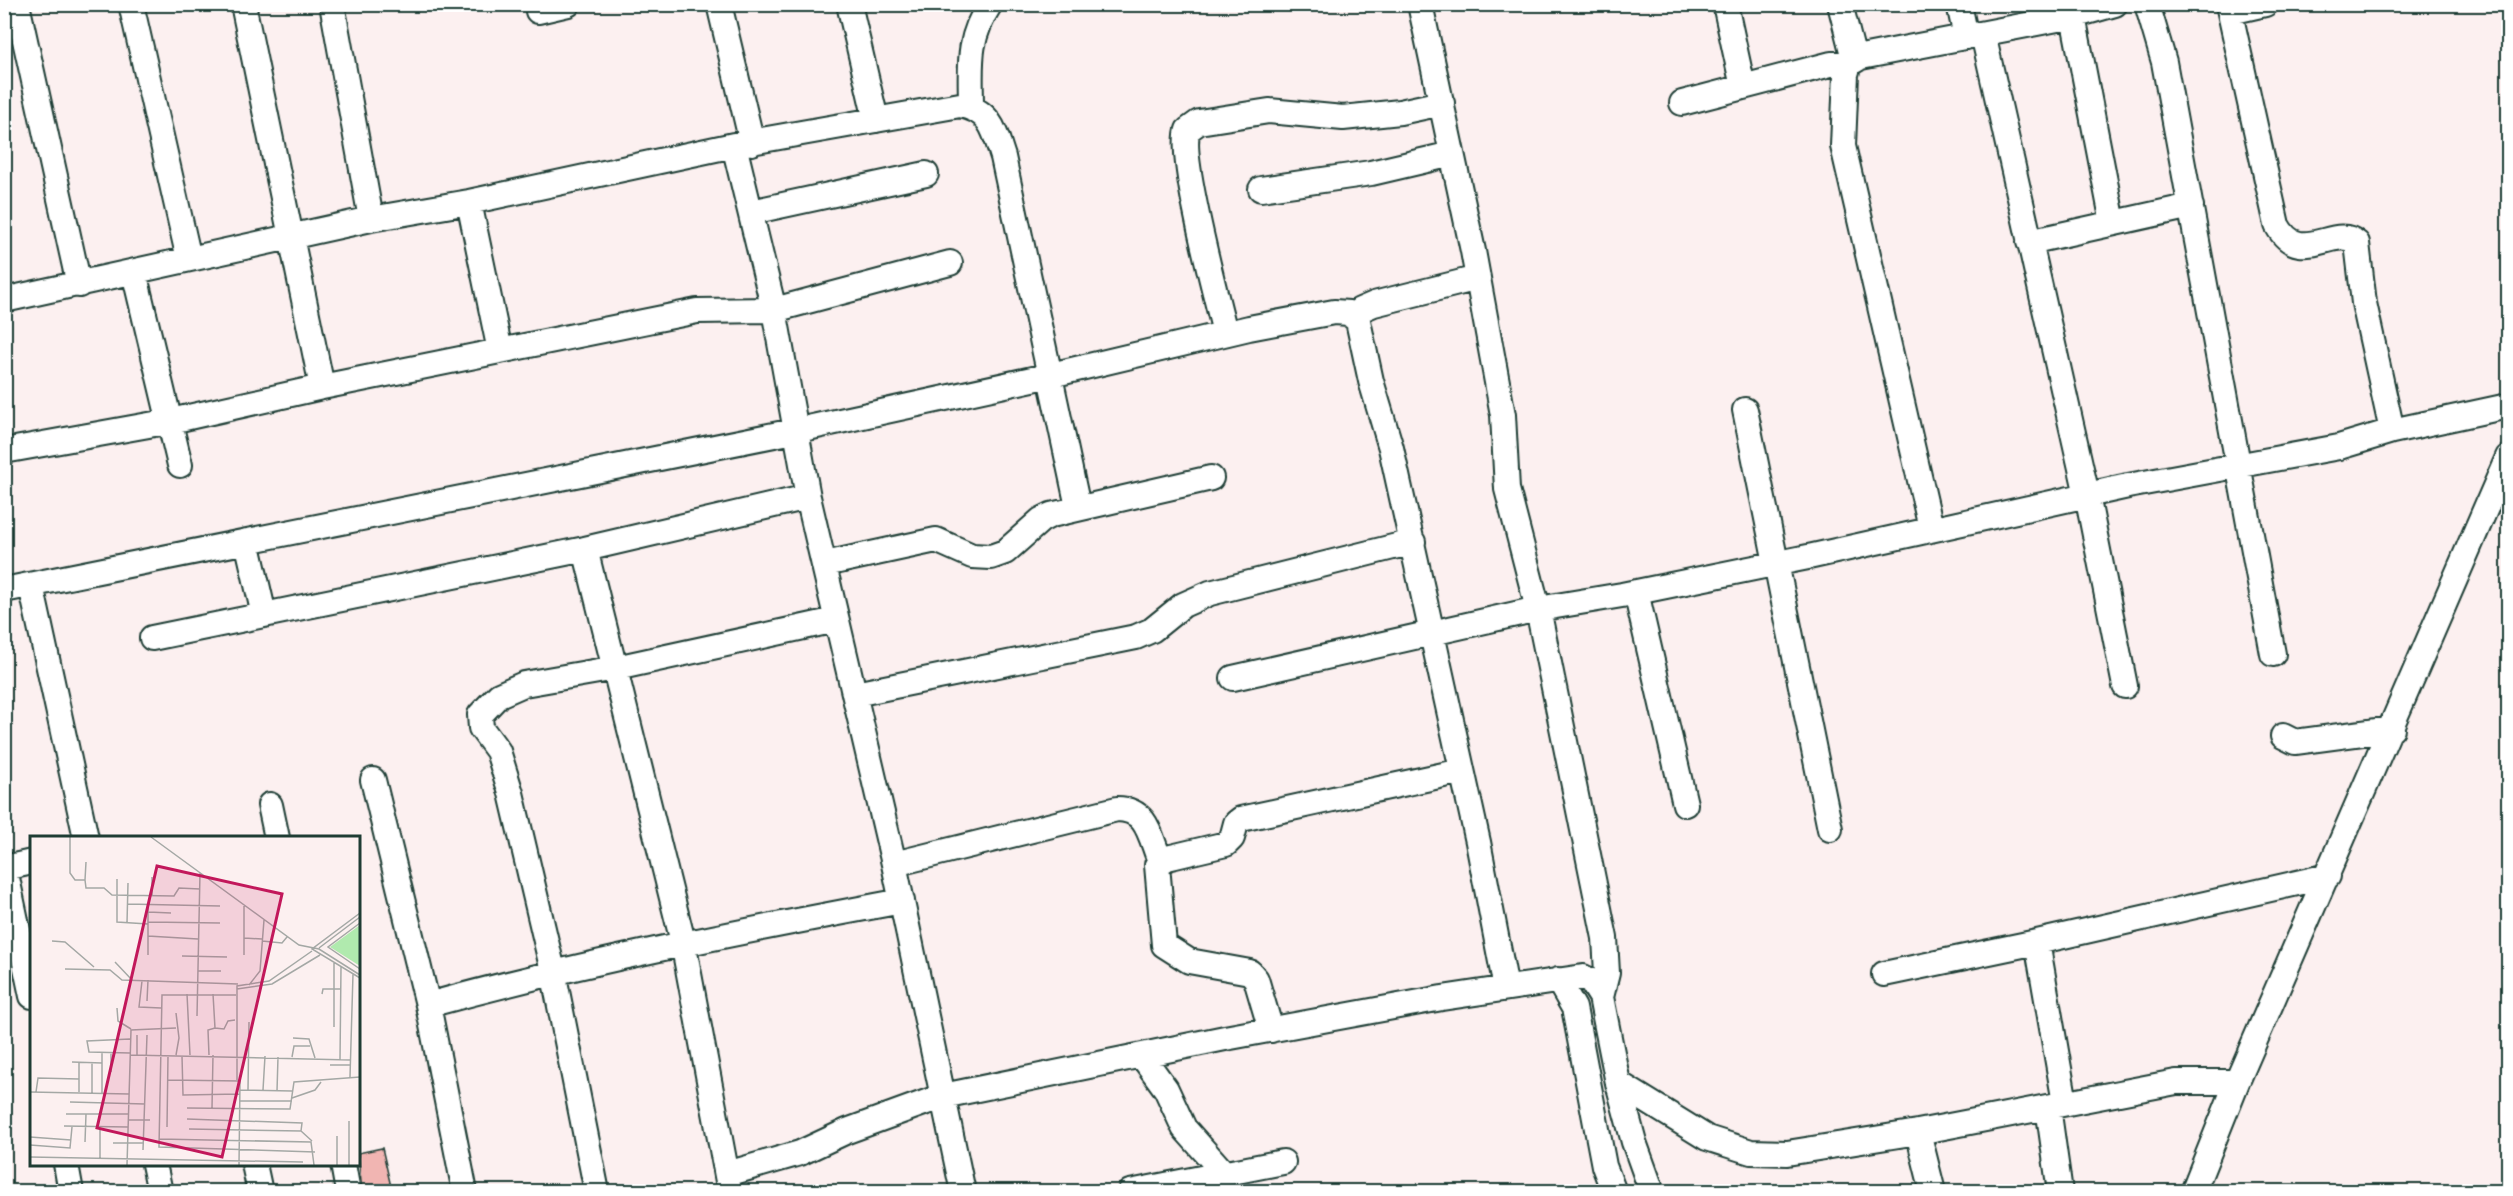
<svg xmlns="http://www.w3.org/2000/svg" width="2513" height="1196" font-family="Pangolin,sans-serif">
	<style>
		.building { fill: #f1b5b2; stroke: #1f3d34; stroke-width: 1.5 }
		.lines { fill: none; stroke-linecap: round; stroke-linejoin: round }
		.minor-casing { stroke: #1f3d34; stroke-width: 28 }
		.minor { stroke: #fff; stroke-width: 24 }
		.inset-road { fill: none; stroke: #a4a8a5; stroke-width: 1.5 }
		.view { fill: #c2185b; fill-opacity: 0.15; stroke: #c2185b; stroke-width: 3 }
		.inset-edge { fill: none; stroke: #1f3d34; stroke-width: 3 }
	</style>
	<rect width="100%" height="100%" fill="#fcf0f0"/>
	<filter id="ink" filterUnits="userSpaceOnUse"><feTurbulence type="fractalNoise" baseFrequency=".0167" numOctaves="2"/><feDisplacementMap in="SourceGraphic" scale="12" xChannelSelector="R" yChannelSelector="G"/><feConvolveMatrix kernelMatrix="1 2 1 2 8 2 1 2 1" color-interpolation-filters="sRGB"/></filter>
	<g filter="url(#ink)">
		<path class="building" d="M382 1148 392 1191H362L358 1153Z"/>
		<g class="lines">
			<g class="minor-casing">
				<path id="minor" d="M17 4 79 285
					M131 4 189 259
					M243 4 322 387
					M332 4 371 219
					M719 4 752 143
					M849 4 876 120
					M1420 4 1473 251 1503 415 1507 489 1538 609 1605 938 1607 973 1601 997
					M1725 4 1743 87
					M1840 4 1854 59
					M1959 4 1966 37
					M2147 4 2164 62 2273 654
					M2228 4 2277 225C2300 268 2334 223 2357 243L2364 303 2392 431
					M538 11 568 4
					M2230 12 2265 4
					M2073 16 2113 223
					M1983 34 2087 495 2125 686
					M1682 103 1831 64H1849
					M971 108C971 66 966 41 990 4
					M734 145 774 310 808 497 894 864 963 1192
					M1261 189 1371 173 1452 154
					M469 202 500 351
					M751 212 926 174
					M2029 242 2191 206
					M134 272 180 465
					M4 300 371 219 469 202 734 145 960 105C991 111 994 130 1003 157L1078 507
					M1354 316 1360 310 1374 304 1478 278
					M1225 333C1217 299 1178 156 1188 130L1199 122 1269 111 1343 118 1400 112 1442 103
					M1745 410 1830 829
					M4 451 171 421 322 387 697 311 774 310 950 263
					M1931 528 1843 146 1846 74 1849 64 1861 57 2073 16 2115 4
					M247 541 264 615
					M585 549 683 942 730 1192
					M825 564 936 540 972 556 991 557 1005 552 1041 520 1051 515 1211 478
					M31 585 86 838
					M4 590 794 431 1051 375 1249 328 1334 312 1349 313 1358 321 1371 381 1391 448 1478 842 1506 988
					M1636 592 1685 804
					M152 638 585 549 808 497
					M1233 678 1538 609 1622 595 1813 556 2128 486 2339 447 2392 431 2508 406
					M855 694 1136 637 1152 630 1183 605 1210 593 1413 542
					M2283 736 2295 742 2392 729
					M373 780 428 1005 465 1192
					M270 805 277 838
					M4 864 32 996
					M894 864 1117 809C1148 809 1150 837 1160 861
					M5 868 32 862
					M2037 942 2065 1103
					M1884 974 2037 942 2328 876
					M1558 980 1574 1008 1604 1166 1614 1192
					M428 1005C584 962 742 931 902 901
					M1271 1030 1256 979 1250 972 1189 961 1164 945 1157 865 1167 858 1226 844 1232 838 1236 823 1241 819 1462 771
					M1142 1056 1166 1089 1184 1128 1224 1173
					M1618 1083 1707 1138 1751 1152 1787 1153 1918 1132 2176 1082H2237
					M2048 1107 2060 1192
					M1918 1132 1933 1192
					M66 1164 71 1192
					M154 1164 160 1192
					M254 1164 260 1192
					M343 1164 348 1192
					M727 1174 800 1153 847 1131 943 1096 1225 1038 1442 998 1583 977 1591 981 1601 997 1618 1083 1634 1142 1652 1192
					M597 1192 553 971 511 793 498 751 481 728 480 715 499 695 524 684 616 668 836 620
					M1130 1192 1283 1162
					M2193 1192 2237 1082 2508 457"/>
			</g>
			<use href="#minor" class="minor"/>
		</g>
	</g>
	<g transform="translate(30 836)">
		<rect width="330" height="330" fill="#fcf0f0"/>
		<path d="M330 89V130L300 111Z" fill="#b0eaae"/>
		<path class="inset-road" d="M40 1V37L45 44H55L56 52H74L82 59 144 60 149 52 170 53M121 1 269 109 289 113 330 139M87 43V86L118 88M55 44 56 26M122 59V41M97 68 190 70M118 68V100L168 103M118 76 141 77M330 77 282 113 330 142M118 86 190 87M97 87 98 47M330 87 298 111 330 133M118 100V119M214 102 232 103M22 105 35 106 64 131M232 105 252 107 257 101M289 112 330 81M214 119V70M152 120 197 121M85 126 102 144M35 133 80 134 92 144 208 148M168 135H191M112 145 109 171 131 172M219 149 230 135 234 84M207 153 242 148 290 119M157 158 160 219M183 158 185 192 194 193 198 185 205 184M292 158 293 153H311M206 159H132L129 311 285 316M117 165 118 144M87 172 88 185 101 193M167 180 170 37M304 191V127M263 202 279 203 285 222M81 217V236M100 217 59 216 57 205 100 203M100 219 321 224M107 219V199M146 219 149 202 146 177M179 219 178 194 185 192M152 220 153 259 210 258M262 221 264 210H280M310 224 311 131M42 226 72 227M300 229H321M320 241 323 138M138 244 210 245 209 329M207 244V150L239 145 282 115M210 254 262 255M218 254 219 186M233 254 235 220M247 255 248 221M0 256 99 258M6 256 8 242 49 243M49 256V226M62 257V227M72 257V217M262 262 285 254 291 246M210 265H262M40 266 115 268M157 272 260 273 264 246 330 241M182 272 183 219M36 278H98M157 283 272 287 271 295M98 284H120M34 290 98 291M137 291 138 220M159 293 271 295 282 305M307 300V329M0 301 41 304M129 303 281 306 284 329M55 306 56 278M83 307H114M0 309 40 312 42 291M113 314 117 199M0 321 273 326M70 322V290M97 329 101 194 146 192M319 329V285"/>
		<path class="view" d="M127 30 252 58 192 321 67 292Z"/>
		<rect width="330" height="330" class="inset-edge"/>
	</g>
	<rect width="2513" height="1196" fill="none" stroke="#fff" stroke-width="24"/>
	<rect x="12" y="12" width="2489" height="1172" fill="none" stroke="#1f3d34" stroke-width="2" filter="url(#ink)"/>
</svg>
